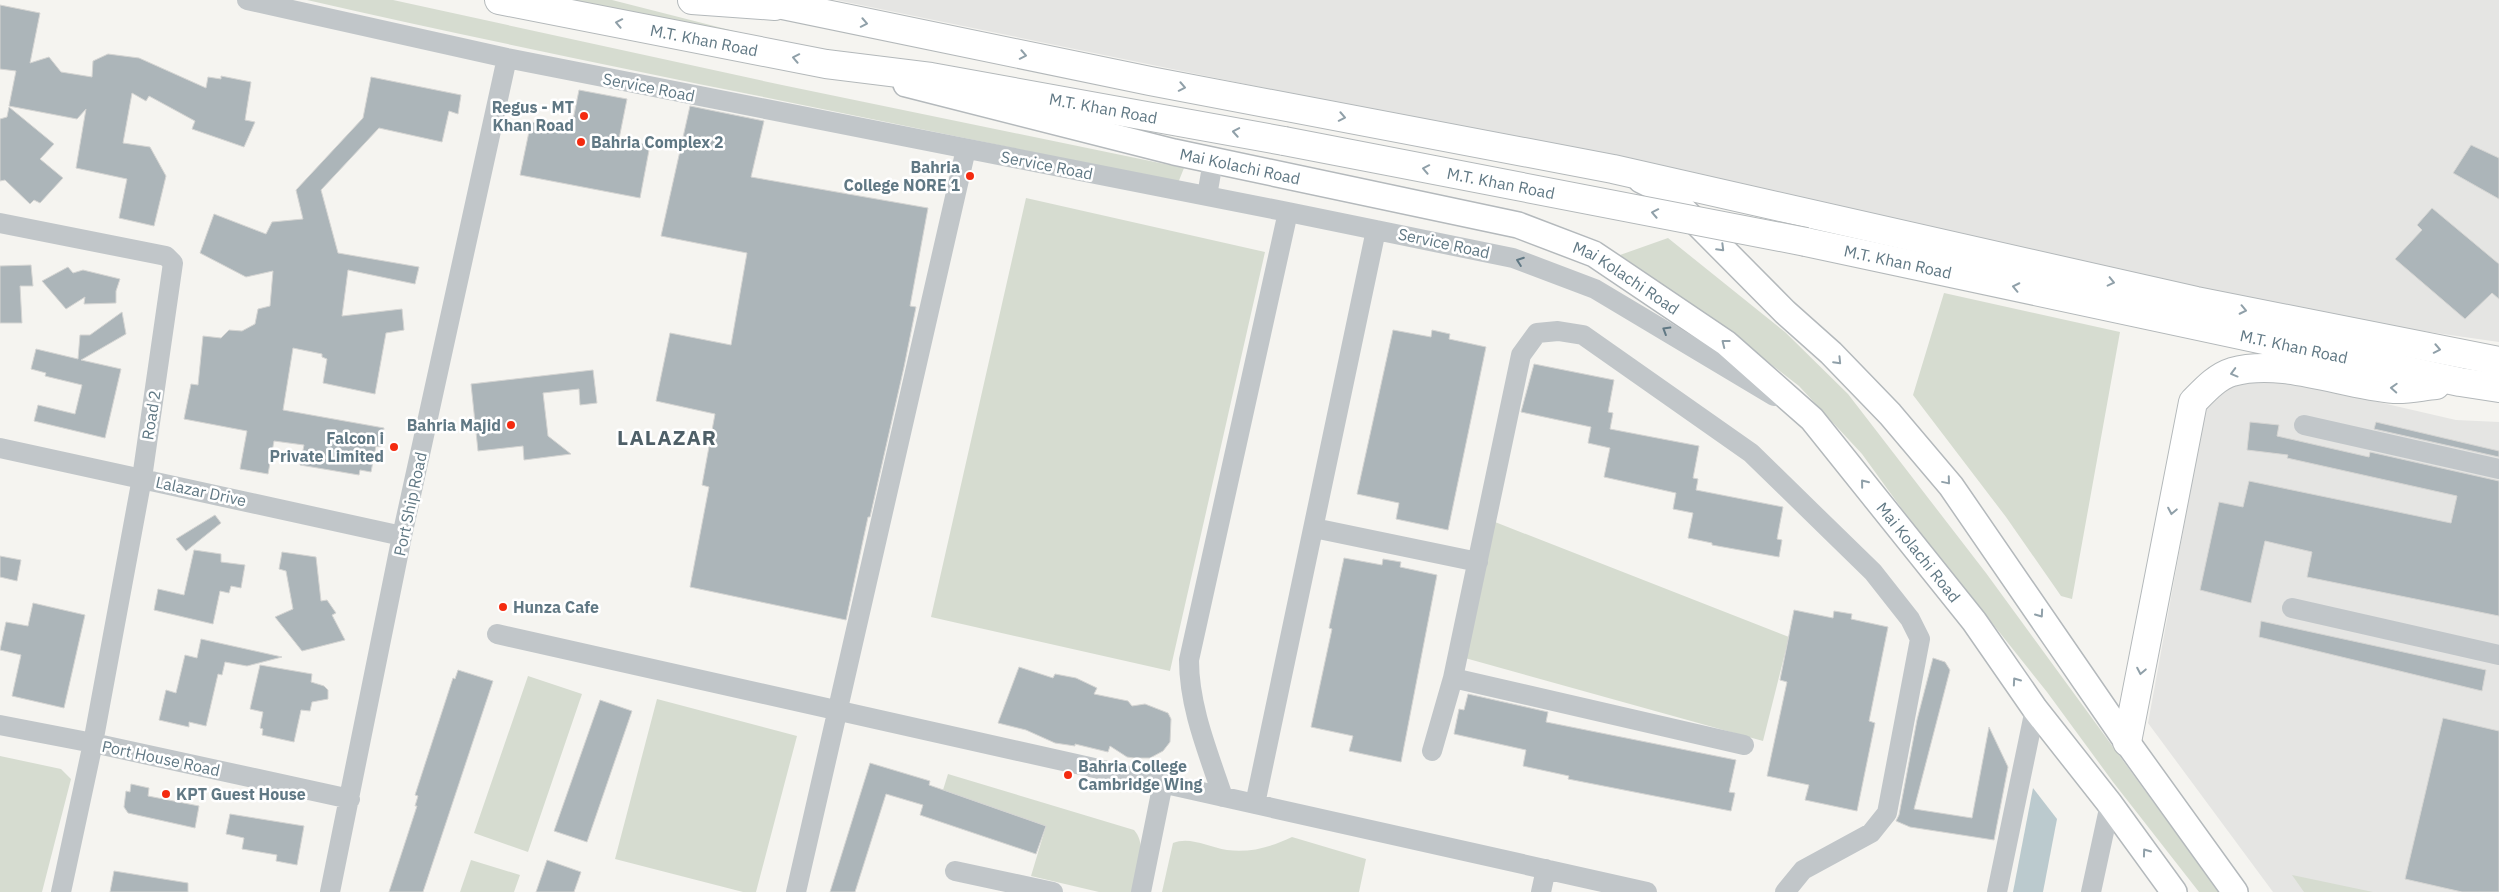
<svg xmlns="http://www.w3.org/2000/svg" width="2499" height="892" font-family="'IBM Plex Sans',sans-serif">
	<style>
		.built { fill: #e5e5e3 }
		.green { fill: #d6dcd0 }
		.water { fill: #bbcace }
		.building { fill: #acb5b9; stroke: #d5d5d3 }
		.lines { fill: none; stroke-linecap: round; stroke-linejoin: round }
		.major-casing { stroke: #b4b9bc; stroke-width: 28 }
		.highway-casing { stroke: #b3b8ba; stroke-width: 30 }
		.minor { stroke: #c1c6c9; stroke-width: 20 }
		.major { stroke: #fff; stroke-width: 25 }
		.highway { stroke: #fff; stroke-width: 28 }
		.highway-bridge-casing { stroke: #b3b8ba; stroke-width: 30; stroke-linecap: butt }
		.highway-bridge { stroke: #fff; stroke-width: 28 }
		.oneway { stroke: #90a0a9 }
		.oneway2 { stroke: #607884 }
		.poi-dot { fill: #f42b10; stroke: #fff; stroke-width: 2 }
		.labels { text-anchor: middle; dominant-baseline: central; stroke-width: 5; stroke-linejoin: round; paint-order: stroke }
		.street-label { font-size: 16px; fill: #607884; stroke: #fff }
		.poi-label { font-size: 16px; font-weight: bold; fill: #607884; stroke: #fff; text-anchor: end }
		.district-label { font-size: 21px; font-weight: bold; letter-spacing: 1px; fill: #4f6068; stroke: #fff }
	</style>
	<rect width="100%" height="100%" fill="#f5f4f0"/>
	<path class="built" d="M836 0H2499V342L2373 324 2091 269 1436 123Z
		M2266 376 2456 420 2499 422V892H2273L2148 723 2206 406 2224 385Z"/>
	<path class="green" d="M307 0H393L782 85 1184 168 1178 183C888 120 596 66 307 0Z
		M553 0H612L812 51Z
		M1026 198 1265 252 1170 671 931 617Z
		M1668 238 1785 332 1848 394 1986 573 2219 892H2199L2113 782 2047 692 1907 516 1862 454 1799 386 1715 321 1620 255Z
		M1944 293 2120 332 2072 599 2061 596 2006 517 1913 395Z
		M1495 522 1789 637 1763 741 1465 658Z
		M528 676 582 694 528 852 474 833Z
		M657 699 797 736 756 892H743L615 859Z
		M0 756 61 769 71 779 42 892H0Z
		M948 774 1134 830C1148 845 1137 874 1134 892H1099L1031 876 1046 826 943 790Z
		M1292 837 1366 859 1359 892H1162L1173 843C1190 836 1208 847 1227 850 1250 853 1271 847 1292 837Z
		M471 860 520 875 514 892H460Z
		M2292 875 2373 892H2304Z"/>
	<path class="water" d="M2033 788 2057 819 2043 892H2013Z"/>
	<path class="building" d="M0 5 40 13 30 63 49 57 61 72 92 77 93 61 108 54 139 58 206 88 208 77 221 79V76L251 82 245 120 255 122 244 147 192 129 195 121 149 96 146 101 132 93 123 143 150 147 166 176 154 226 119 218 127 179 76 168 86 109 77 119 9 106 16 71 0 69Z
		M371 77 461 95 458 114 449 111 442 142 379 128 321 190 338 253 419 267 415 284 348 270 342 316 402 309 404 330 386 333 375 394 323 383 327 359 322 357V354L293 348 283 410 384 428 381 447 376 446 371 472 360 470 359 475 300 465 304 445 274 441 268 474 240 469 247 431 184 419 191 384 198 385 203 336 221 338 229 330 242 331 255 324 258 309 270 306 273 271 246 277 200 253 214 214 266 234 272 222 303 219 296 190 363 118Z
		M579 90 627 99 619 139 650 145 640 198 520 175 531 122 571 130Z
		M690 106 764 121 751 177 928 208 910 306 916 307 904 367 870 517H868L846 620 690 587 709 487 702 485 715 414 656 401 670 333 731 345 747 253 661 236Z
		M9 107 54 144 40 159 63 178 40 203 34 200 30 204 5 180 0 181V119L7 117Z
		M2471 145 2499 158V199L2453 173Z
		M2432 208 2499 264V299L2492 293 2465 319 2395 259 2422 230 2417 225Z
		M31 265 33 286H20L22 323H0V266Z
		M68 267 73 273 83 270 120 279 116 291V303L84 304 85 297 66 309 42 281Z
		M122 312 126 334 81 360 121 369 105 438 34 421 38 405 75 414 82 385 45 376 46 373 31 369 36 349 78 359 80 335H90Z
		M1393 330 1431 337 1432 330 1450 334 1449 339 1486 347 1448 530 1396 519 1399 503 1357 494Z
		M1534 364 1614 380 1608 412 1613 413 1610 429 1699 446 1693 478 1698 479 1696 490 1783 507 1777 539 1782 540 1779 557 1712 545V543L1688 538 1693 513 1673 509 1676 493 1604 477 1610 448 1588 443 1591 427 1521 412Z
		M593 370 597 403 580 405 579 389 543 393 548 436 571 454 524 460 523 446 478 451 471 384Z
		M2250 422 2279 425 2277 436 2369 457 2370 452 2499 481V616L2307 577 2312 552 2265 541 2251 603 2200 590 2219 502 2243 507 2249 481 2451 523 2457 496 2287 458 2288 455 2247 450Z
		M2376 422 2499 451V457L2374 429Z
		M215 515 221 523 186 551 176 539Z
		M194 550 221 554V562L245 565 241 588 231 586 229 593 220 591 213 624 154 610 158 589 184 595Z
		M282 552 316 557 321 601 327 600 336 613 332 615 345 640 302 651 275 617 293 609 286 571 279 569Z
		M0 556 21 560 17 581 0 577Z
		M1344 558 1382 565 1383 559 1401 562 1400 567 1437 575 1401 762 1349 751 1353 736 1311 727 1332 629 1329 628Z
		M33 603 85 615 64 708 12 696 21 655 0 650 6 622 28 626Z
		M1794 610 1833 618 1834 611 1852 614 1851 619 1888 627 1869 721 1875 723 1857 811 1805 800 1809 785 1767 776 1787 682 1780 680Z
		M2261 621 2486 670 2482 691 2259 637Z
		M201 639 282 657 247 666 225 662 222 675 218 674 206 726 189 722V727L159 720 166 690 176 693 185 655 197 658Z
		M1933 658 1945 662 1950 670 1914 809 1972 818 1989 727 2008 767 1994 840 1910 827 1896 821 1899 815 1917 720Z
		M260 665 312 674 311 682 324 686 328 690V699L312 702 310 711 301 710 294 742 262 735 263 729 260 728 263 712 250 709Z
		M1019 667 1053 678 1055 674 1076 678 1097 688 1094 694 1128 701 1132 706 1145 704 1168 713 1171 719 1170 742 1163 751 1150 758H1134L1127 757 1110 746 1108 752 1075 744V746L1055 743 1026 730 998 723Z
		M458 670 493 681 423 892H389L417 806H415L418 796 415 795 453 678 455 679Z
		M1468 694 1548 712 1546 722 1736 760 1729 792 1735 793 1731 811 1568 779 1569 776 1523 766 1526 750 1454 734 1459 709 1464 710Z
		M600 700 632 711 587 842 554 831Z
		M2443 718 2499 731V892H2462L2405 879Z
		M870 763 930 781 929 785 1046 826 1036 854 920 815 923 805 886 794 855 892H830Z
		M131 784 149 788 148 796 199 806 195 828 128 813 124 807 126 791 130 792Z
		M230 814 304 826 297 865 276 861 277 855 242 849 244 838 226 834Z
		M547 860 581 872 574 892H536Z
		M114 871 188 883V892H110Z"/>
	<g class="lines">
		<g class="major-casing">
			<g id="major">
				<path id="s1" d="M906 84 1174 152 1518 225 1594 254 1726 343 1812 419 1974 621 2035 709 2110 804 2174 892"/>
				<path d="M1641 180 1667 193 1785 312 1831 353 1890 414 1951 486 2127 742 2235 892"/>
			</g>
		</g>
		<g class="highway-casing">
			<g id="highway">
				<path id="s2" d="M499 0 826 64 931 77 1284 141"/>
				<path d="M692 0 775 6"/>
				<path d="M758 0 1150 81 1613 169 2196 301 2499 361"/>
				<path id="s3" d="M1806 242 2460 382 2499 388"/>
				<path d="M2127 742 2193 402C2204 391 2216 377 2232 372 2283 358 2343 385 2394 389 2408 390 2423 386 2436 385"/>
			</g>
		</g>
		<path class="minor" d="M247 0 507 58 1288 212 1513 258 1595 289 1774 396
			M1207 196 1213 161
			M0 223 166 256 173 263 142 478 93 743 61 892
			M2304 425 2499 469
			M0 448 402 536
			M1314 528 1478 562
			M2292 608 2499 655
			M497 634 1647 892
			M1453 678 1744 745
			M0 725 93 743 350 799
			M1432 751 1453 678 1521 355 1537 333 1558 331 1583 335 1751 453 1873 572 1910 619 1920 639 1887 813 1871 833 1803 870 1785 892
			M1223 797C1208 752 1189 707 1189 660L1288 212
			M1255 804 1376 230
			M955 871 1053 892
			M330 892 402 536 507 58
			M796 892 966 149
			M1141 892 1163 783
			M1541 892 1546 869
			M1997 892 2035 709
			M2091 892 2110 804"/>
		<use href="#major" class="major"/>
		<use href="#highway" class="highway"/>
		<g class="highway-bridge-casing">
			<g id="highway-bridge">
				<path id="s4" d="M1284 141 1806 242"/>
			</g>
		</g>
		<use href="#highway-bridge" class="highway-bridge"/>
	</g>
	<defs><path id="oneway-chevron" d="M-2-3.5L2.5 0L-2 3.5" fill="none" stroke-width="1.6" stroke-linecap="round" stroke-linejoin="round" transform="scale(1.25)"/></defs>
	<g class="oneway">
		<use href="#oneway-chevron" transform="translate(619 23) rotate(-169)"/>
		<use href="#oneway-chevron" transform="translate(864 23) rotate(11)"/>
		<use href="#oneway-chevron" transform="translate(1023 55) rotate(11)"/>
		<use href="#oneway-chevron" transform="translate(796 58) rotate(-169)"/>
		<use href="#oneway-chevron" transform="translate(1182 87) rotate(11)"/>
		<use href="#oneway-chevron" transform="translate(1342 117) rotate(11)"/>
		<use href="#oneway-chevron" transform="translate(1236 132) rotate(-170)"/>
		<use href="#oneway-chevron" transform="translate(1426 169) rotate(-169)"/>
		<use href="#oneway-chevron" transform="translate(1655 213) rotate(-169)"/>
		<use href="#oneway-chevron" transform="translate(1721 248) rotate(45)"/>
		<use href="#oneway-chevron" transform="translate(2111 282) rotate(13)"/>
		<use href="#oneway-chevron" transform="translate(2016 287) rotate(-168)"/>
		<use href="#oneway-chevron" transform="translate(2243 310) rotate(12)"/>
		<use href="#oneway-chevron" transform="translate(1725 343) rotate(-142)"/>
		<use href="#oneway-chevron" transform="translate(2437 349) rotate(11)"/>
		<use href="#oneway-chevron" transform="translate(1838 361) rotate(46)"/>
		<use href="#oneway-chevron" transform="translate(2234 373) rotate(165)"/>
		<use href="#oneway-chevron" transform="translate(2394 388) rotate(-177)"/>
		<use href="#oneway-chevron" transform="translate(1947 481) rotate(50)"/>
		<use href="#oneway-chevron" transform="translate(1864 483) rotate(-129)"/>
		<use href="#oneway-chevron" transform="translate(2172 511) rotate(101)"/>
		<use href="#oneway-chevron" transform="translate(2040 614) rotate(55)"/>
		<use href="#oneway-chevron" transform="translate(2141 671) rotate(101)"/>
		<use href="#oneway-chevron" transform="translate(2016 681) rotate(-125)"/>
		<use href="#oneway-chevron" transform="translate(2146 852) rotate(-126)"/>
	</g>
	<g class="oneway2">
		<use href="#oneway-chevron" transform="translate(1520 261) rotate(-160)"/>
		<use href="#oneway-chevron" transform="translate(1666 330) rotate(-149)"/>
	</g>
	<g class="poi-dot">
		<circle cx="584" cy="116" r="5"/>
		<circle cx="581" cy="142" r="5"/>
		<circle cx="970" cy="176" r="5"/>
		<circle cx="511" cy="425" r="5"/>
		<circle cx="394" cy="447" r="5"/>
		<circle cx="503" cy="607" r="5"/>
		<circle cx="1068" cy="775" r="5"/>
		<circle cx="166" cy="794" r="5"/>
	</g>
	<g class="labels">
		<g class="street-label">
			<text stroke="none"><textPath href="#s2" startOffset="209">M.T. Khan Road</textPath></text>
			<text transform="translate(649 87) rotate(11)">Service Road</text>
			<text stroke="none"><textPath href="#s2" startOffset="614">M.T. Khan Road</textPath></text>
			<text transform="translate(1047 165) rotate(11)">Service Road</text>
			<text stroke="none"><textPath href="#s1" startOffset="344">Mai Kolachi Road</textPath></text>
			<text stroke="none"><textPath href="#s4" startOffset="221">M.T. Khan Road</textPath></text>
			<text transform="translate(1444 243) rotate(12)">Service Road</text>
			<text stroke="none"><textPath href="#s3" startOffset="94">M.T. Khan Road</textPath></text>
			<text stroke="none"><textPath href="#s1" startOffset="749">Mai Kolachi Road</textPath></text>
			<text stroke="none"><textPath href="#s3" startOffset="499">M.T. Khan Road</textPath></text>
			<text transform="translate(151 415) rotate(-81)">Road 2</text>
			<text transform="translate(201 491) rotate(12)">Lalazar Drive</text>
			<text transform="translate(410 504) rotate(-78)">Port Ship Road</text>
			<text stroke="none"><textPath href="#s1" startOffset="1154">Mai Kolachi Road</textPath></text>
			<text transform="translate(161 758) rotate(12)">Port House Road</text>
		</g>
		<g class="poi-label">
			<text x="574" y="107">Regus - MT<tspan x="574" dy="18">Khan Road</tspan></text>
			<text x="591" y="142" text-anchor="start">Bahria Complex 2</text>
			<text x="960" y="167">Bahria<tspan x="960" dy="18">College NORE 1</tspan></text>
			<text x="501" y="425">Bahria Majid</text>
			<text x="384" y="438">Falcon i<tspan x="384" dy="18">Private Limited</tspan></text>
			<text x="513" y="607" text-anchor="start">Hunza Cafe</text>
			<text x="1078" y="766" text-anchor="start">Bahria College<tspan x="1078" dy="18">Cambridge Wing</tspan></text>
			<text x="176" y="794" text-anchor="start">KPT Guest House</text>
		</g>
		<g class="district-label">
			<text x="667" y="437">LALAZAR</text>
		</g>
	</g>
</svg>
